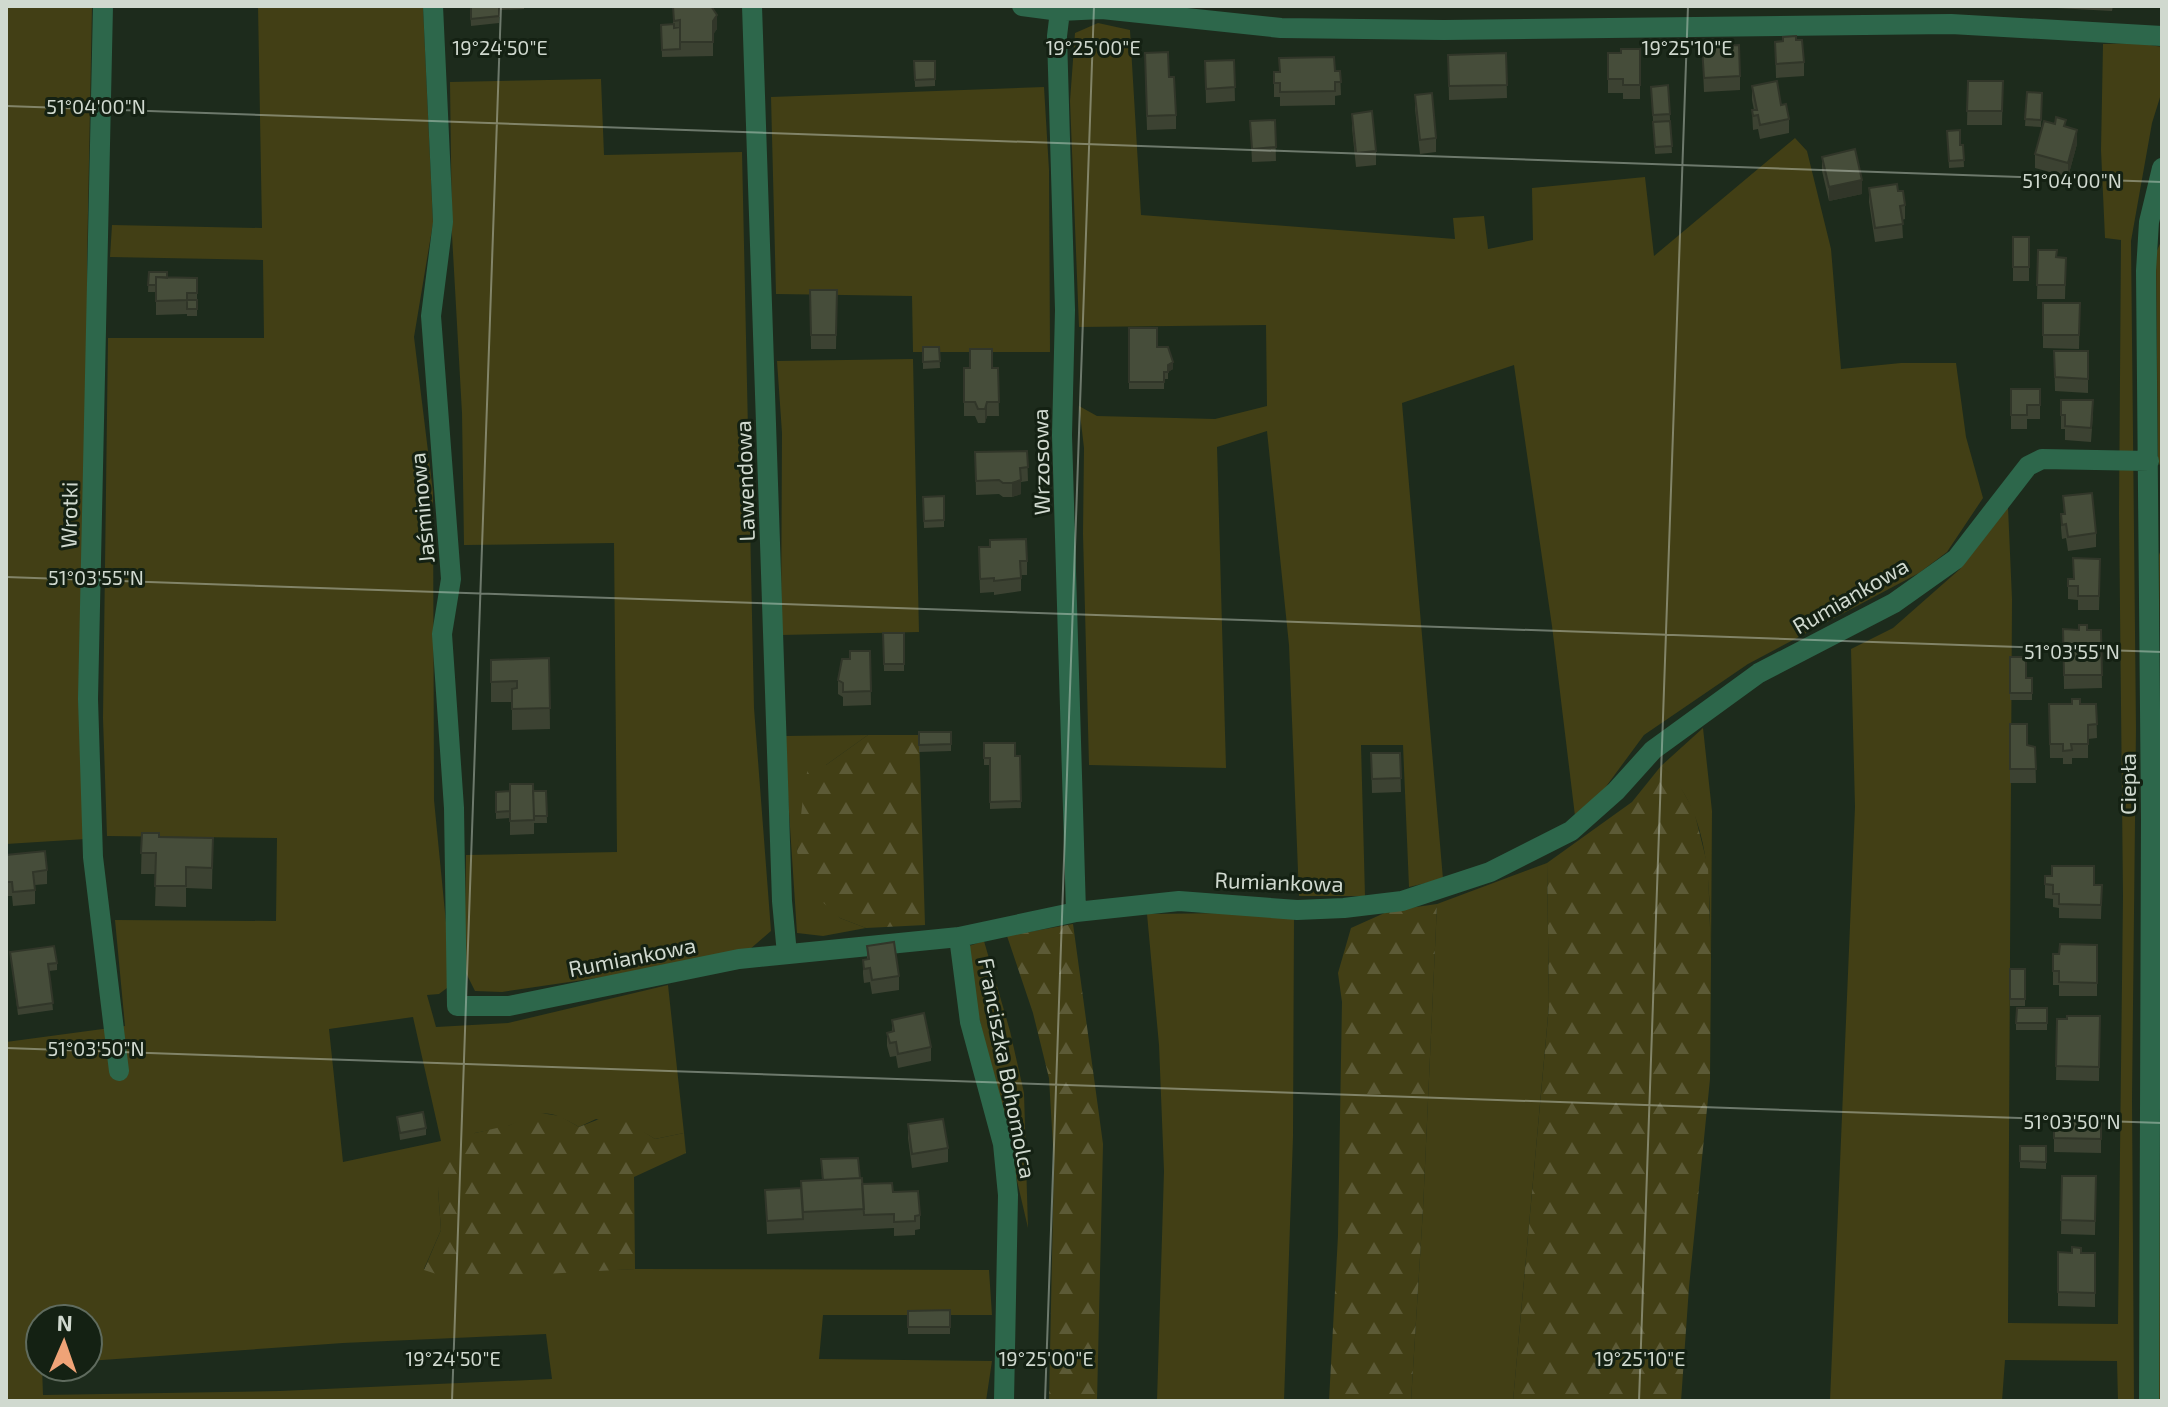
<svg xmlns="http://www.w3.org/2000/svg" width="2168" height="1407" font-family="'Exo 2',sans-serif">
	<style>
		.green { fill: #423f15; fill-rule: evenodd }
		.forest { fill: url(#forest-firs) }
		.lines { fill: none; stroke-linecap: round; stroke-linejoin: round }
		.minor { stroke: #2d674b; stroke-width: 20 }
		.wall { fill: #3c4232 }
		.shaded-wall { fill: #313629 }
		.building { fill: #464d3a; stroke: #313629; stroke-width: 2 }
		.ticks { fill: none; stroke: #d0d9cf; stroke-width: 2; stroke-opacity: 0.45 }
		.labels { text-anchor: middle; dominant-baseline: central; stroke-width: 6; stroke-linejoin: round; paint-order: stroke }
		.street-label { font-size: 22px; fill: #d0d9cf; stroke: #142113 }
		.ticks-label { font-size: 20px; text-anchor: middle; fill: #d0d9cf; stroke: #142113; stroke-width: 6; stroke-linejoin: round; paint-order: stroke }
	</style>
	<defs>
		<pattern id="forest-firs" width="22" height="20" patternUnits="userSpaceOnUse" patternTransform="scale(2)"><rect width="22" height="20" fill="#423f15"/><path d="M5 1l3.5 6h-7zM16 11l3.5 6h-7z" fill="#5c5a36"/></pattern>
	</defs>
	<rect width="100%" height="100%" fill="#1d2b1c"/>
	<path class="green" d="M6 6H92L87 263 91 430 86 839 6 844Z
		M258 6H423L433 223 414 337 433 492 434 800 448 943 447 988 439 994 427 995 436 1027 508 1023 668 985 684 1133 655 1139 643 1132 596 1119 579 1127C548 1109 544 1110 513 1124 501 1129 487 1130 475 1133L438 1189 441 1230 424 1269 550 1272 635 1269 989 1270 992 1315H823L819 1359 992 1361 986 1401H6V1042L125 1026 115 920 276 921 277 838 107 836 103 718 108 338H264L263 260 110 257 112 225 262 228ZM413 1017 441 1141 343 1162 329 1029ZM40 1319H88V1361L343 1343 546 1334 552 1379 280 1391 43 1395 42 1367H40Z
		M1098 23 1130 30 1141 215 1455 239 1453 218 1484 216 1488 249 1533 240 1532 188 1645 177 1654 256 1795 138 1807 151 1831 249 1841 369 1901 363H1956L1966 437 1983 498 1947 552 1919 573 1748 664 1644 735 1602 792 1575 816 1552 626 1514 365 1402 403 1443 879 1409 887 1403 745H1361L1365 896H1299L1289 645 1267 431 1217 447 1226 768 1089 765 1083 534 1084 448 1079 406 1097 416 1215 419 1267 406 1266 325 1079 327 1070 101 1075 33Z
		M2138 43 2162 47V91L2152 123 2131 241 2136 728 2132 1100 2134 1401H2118L2117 1361 2005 1360 2002 1401H1830L1855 807 1851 649 1893 628 1960 569 2008 507 2012 599 2008 1323 2118 1324 2123 896 2119 514 2121 240 2105 238 2101 150 2103 44Z
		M601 79 604 155 742 152 754 708 771 931 749 950 665 968 502 992 475 991 464 969 466 855 617 852 614 543 464 545 462 413 452 235 450 82Z
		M1044 87 1049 170 1050 352H913L912 296 776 294 771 97Z
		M2162 239V470L2158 461 2156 253Z
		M913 359 919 632 781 635 782 433 777 361Z
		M2162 546V788L2159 555Z
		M1703 728 1712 811 1711 958C1709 893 1714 813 1661 766Z
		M868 735 826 765 801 826 797 852 840 918 866 928 823 936 797 933 784 736Z
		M2162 862V1401H2158Z
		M1547 863 1549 1005 1513 1401H1411L1423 1209 1437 904Z
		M1229 913 1294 918 1293 1137 1284 1401H1157L1164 1171 1159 1045 1147 914Z
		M984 941 1010 1031 1024 1093 1028 1228 975 1000 969 946Z"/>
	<path class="forest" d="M868 735H919L925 925 866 928 840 918 817 897 805 875 797 852 805 779 810 764 826 765Z
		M1661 766 1676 779 1694 811 1708 867 1711 958 1710 1079 1689 1287 1681 1401H1513L1549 1006 1547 863 1632 802Z
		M1437 904 1423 1209 1411 1401H1329L1338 1236 1342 1002 1338 973 1351 928 1389 911Z
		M1073 924 1103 1144 1097 1401H1049L1054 1163 1049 1078 1033 1013 1007 936Z
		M534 1112 560 1116 579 1127 612 1114 635 1116 644 1132 655 1139 684 1133 686 1153 634 1177 635 1269 452 1279 424 1270 441 1230 438 1189 445 1153 475 1133 510 1125Z"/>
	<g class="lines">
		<path class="minor" d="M103 6 88 699 93 857 119 1071
			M433 6 443 222 431 316 451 579 442 634 454 808 457 1006H509L739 959 959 937 1076 912 1179 901 1297 910 1344 908 1402 901 1490 872 1571 831 1616 791 1653 750 1759 673 1894 603 1956 559 2028 466 2042 459 2149 461
			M752 6 782 901 787 954
			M1022 6 1060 11 1102 9 1281 28 1444 30 1951 24 2162 36
			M1060 11 1057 36 1065 310 1062 435 1076 912
			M959 937 970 1022 1003 1144 1008 1195 1004 1401
			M2149 1401 2151 818 2146 271 2149 222 2162 168"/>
	</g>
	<path class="wall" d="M470 6H524V9L499 10V23L471 26Z
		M673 6H712L717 29 713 34V56L662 57 661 25 673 24Z
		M2056 6H2113L2112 11 2056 8Z
		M1796 40 1804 62V76L1776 78 1775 42Z
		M1702 47 1740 76V90L1704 92Z
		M1640 49V99H1623V93H1608V53H1621Z
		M1506 53 1507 98 1449 100 1448 55Z
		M1234 60 1235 101 1206 103 1205 61Z
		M914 61 935 79V86L915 87Z
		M1145 67 1169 77 1176 115V129L1147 130Z
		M1340 71 1341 95 1335 96V105L1280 106V97H1274V72Z
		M1968 81H2003L2002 125H1967Z
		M1668 85 1672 153 1655 154 1651 87Z
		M1752 86 1781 105 1789 119V133L1760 139 1758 129 1753 130 1752 110H1754L1752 100Z
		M2027 92 2042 93 2041 127 2025 126Z
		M1415 95 1436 138V152L1420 154 1415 109Z
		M1352 114 1376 151V165L1356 167 1352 128Z
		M1275 120 1276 161 1252 162 1250 121Z
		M1947 131 1960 145H1963L1964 167 1949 168Z
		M2077 144 2068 177 2035 168V154Z
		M1822 157 1862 194 1829 201 1822 171Z
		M1869 188 1898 191 1905 205V219L1902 220 1903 238 1875 242 1869 202Z
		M2013 237H2029V281H2013Z
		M2038 250 2056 257 2066 258 2065 299H2037Z
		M149 272 167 278H197V316H187V314L156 315V292H148Z
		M810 290H837L836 349H811Z
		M2043 303H2080L2079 349 2043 348Z
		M1129 328 1157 347 1173 369 1168 372V379H1164V389H1129Z
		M923 347H939L940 368 923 369Z
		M2054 351H2088V393L2055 391Z
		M964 368H998L999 416H987L985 423H978L975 416H964Z
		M2011 389H2040V419H2027V429H2011Z
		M2061 400 2093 414 2091 442 2065 440V429H2061Z
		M1027 451 1028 481 1021 482V494L1012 497H1003L999 494 976 495 975 452Z
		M944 496V527L924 528 923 497Z
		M2063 496 2096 533V547L2068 551 2066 538 2062 539 2061 528V514H2064Z
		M979 547 1027 561V575H1021V591L994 595V592L980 593Z
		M2100 572 2099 610H2078V600L2068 599V579Z
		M2063 629 2101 630 2102 688 2064 689Z
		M883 633H904V671H884Z
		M870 651 871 705 843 706V697L838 694V680L850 658Z
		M2010 657 2026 678H2032V700H2010Z
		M549 658 550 729 512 730V702H491V660Z
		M2049 704H2096L2097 738 2088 739V758H2072V764H2063V758H2050Z
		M2010 724 2027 745 2035 747 2036 783H2010Z
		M919 732H951V751L919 752Z
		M984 743 1015 756H1020L1021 808 990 809V765H984Z
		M1371 753H1400L1401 792 1372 793Z
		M546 791 547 823H534V834L510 835V812V818L496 819V792Z
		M142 833 159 837 213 838 212 889 186 888V907L155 906 156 874H141Z
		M6 855 47 870V884L35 885V904L13 906 12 896H6Z
		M2045 876 2094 885H2102L2101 919 2059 918V908L2053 907V899L2045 898Z
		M2097 945V996H2059V985H2053V954H2059Z
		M867 946 899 976V990L872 994 870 982 864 983 863 974V960H867Z
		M10 952 57 963V970L49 971 53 1010 18 1015Z
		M2010 969H2025V1006H2010Z
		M2047 1008V1030H2016V1023Z
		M2100 1016 2099 1081 2056 1080 2057 1019Z
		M892 1020 931 1047V1061L898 1068 896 1056 890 1057 887 1046V1033L892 1032Z
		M397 1117 426 1128V1135L400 1140Z
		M2054 1118 2101 1119V1153L2054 1152Z
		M908 1124 948 1148V1162L912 1168 908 1138Z
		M2020 1146H2046V1169L2020 1168Z
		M821 1159 860 1178 862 1184 893 1192 920 1215V1229L915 1230V1235L894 1236V1228L767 1234 765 1190 801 1188 822 1180Z
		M2062 1176H2096L2095 1235 2061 1234Z
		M2058 1252 2095 1253V1307L2058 1306Z
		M950 1310V1334H908V1311Z"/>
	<path class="shaded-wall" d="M717 15V29L713 35V21Z
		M2077 130V144L2068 177V163Z
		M1862 180V194L1829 201V187Z
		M1173 362V369L1168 372V365Z
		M987 402V416L985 423V409Z
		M1021 480V494L1012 497V483Z"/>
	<path class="building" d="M471 6H499V16L471 19Z
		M673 6H711L717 15 713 21V42H680V20L674 21Z
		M674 24V28L680 27V49L662 50 661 25Z
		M1796 36V40H1802L1804 62 1776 64 1775 42 1783 41V37Z
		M1739 45 1740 76 1704 78 1702 47Z
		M1621 49H1640V85H1623V79H1608V53H1621Z
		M1168 52 1169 77H1174L1176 115 1147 116 1145 53Z
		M1506 53 1507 85 1449 86 1448 55Z
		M1334 57 1335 71H1340L1341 82H1335V91L1280 92V83H1274V72H1280L1279 58Z
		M1234 60 1235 87 1206 89 1205 61Z
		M914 61H935V79L915 80Z
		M1777 81 1781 105 1786 104 1789 119 1760 125 1758 115 1753 116 1752 110H1757L1752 86Z
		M1968 81H2003L2002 111H1967Z
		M1668 85 1670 114 1653 115 1651 87Z
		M2027 92 2042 93 2041 120 2025 119Z
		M1432 93 1436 138 1420 140 1415 95Z
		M1372 111 1376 151 1356 153 1352 114Z
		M2056 117 2066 120 2064 126 2077 130 2068 163 2035 154 2044 121 2055 124Z
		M1275 120 1276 147 1252 149 1250 121Z
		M1670 121 1672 146 1655 147 1653 122Z
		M1960 130V145H1963L1964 160 1949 161 1947 131Z
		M1855 149 1862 180 1829 187 1822 157Z
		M1897 184 1898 191H1903L1905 205 1900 206 1903 224 1875 228 1869 188Z
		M2013 237H2029V267H2013Z
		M2038 250H2057L2056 257 2066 258 2065 285H2037Z
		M149 272H167V278L156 277V285H148Z
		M156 277 197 278V293H187V300L156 301Z
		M810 290H837L836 335H811Z
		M187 300H197V309H187Z
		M2043 303H2080L2079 335H2043Z
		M1129 328H1157V347H1168L1173 362 1168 365V372H1164V382H1129Z
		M923 347H939L940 361 923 362Z
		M970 349H992V368H998L999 402H987L985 409H978L975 402H964V368H970Z
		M2054 351H2088V379L2055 377Z
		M2011 389H2040V405H2027V415H2011Z
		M2061 400H2093L2091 428 2065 426V415H2061Z
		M1027 451 1028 467 1020 468 1021 480 1012 483H1003L999 480 976 481 975 452Z
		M2092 493 2096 533 2068 537 2066 524 2062 525 2061 514H2065L2063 496Z
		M944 496V520L924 521 923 497Z
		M1026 539 1027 561H1020L1021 578 994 581V578L980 579 979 547H990V540Z
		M2073 558 2100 559 2099 596H2078V586H2068V579H2074Z
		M2079 625H2087V630H2101L2102 675H2064L2063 629 2079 630Z
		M883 633H904V664H884Z
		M850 651H870L871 691 843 692V683L838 680 842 659H850Z
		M2010 657H2026V678H2032V693H2010Z
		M549 658 550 708 512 709V689L517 688V681L491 682V660Z
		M2072 699H2080V704H2096L2097 724 2088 725V744H2071L2072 750 2063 751V744H2050L2049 704H2072Z
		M2010 724H2027V745L2035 747 2036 769H2010Z
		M919 732H951V744L919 745Z
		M984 743H1015V756H1020L1021 801 990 802V758H984Z
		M1371 753H1400L1401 778 1372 779Z
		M510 784H533L534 820 510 821Z
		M510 791V811L496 812V792Z
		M533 791H546L547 816H534Z
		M142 833H159V837L213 838 212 868 186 867V886H155L156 853H141Z
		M45 851 47 870 33 872 35 890 13 892 12 882H6V855Z
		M2052 866H2094V885H2102L2101 905 2059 904V894H2053V885L2045 884V876H2052Z
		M894 942 899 976 872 980 870 968 864 969 863 960 869 959 867 946Z
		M2060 944 2097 945V983L2059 982V971H2053V954H2059Z
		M54 946 57 963 48 964 53 1003 18 1008 10 952Z
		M2010 969H2025V999H2010Z
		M2017 1008H2047V1023H2016Z
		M924 1013 931 1047 898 1054 896 1042 890 1043 887 1033 894 1031 892 1020Z
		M2067 1016H2100L2099 1067 2056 1066 2057 1019H2067Z
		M423 1112 426 1128 400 1133 397 1117Z
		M2054 1118 2101 1119V1139L2054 1138Z
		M943 1119 948 1148 912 1154 908 1124Z
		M2020 1146H2046V1162L2020 1161Z
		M858 1158 860 1178 823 1180 821 1159Z
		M2062 1176H2096L2095 1221 2061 1220Z
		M862 1178 864 1209 803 1212 801 1181Z
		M892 1183 893 1192 918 1191 920 1215 915 1216V1221L894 1222V1214L864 1215 862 1184Z
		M801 1188 803 1219 767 1221 765 1190Z
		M2072 1247 2081 1248V1253H2095V1293L2058 1292V1252L2072 1253Z
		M950 1310V1327H908V1311Z"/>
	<path class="ticks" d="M6 106 2162 182M6 577 2162 652M6 1048 2162 1123M452 1401 501 6M1045 1401 1094 6M1639 1401 1688 6"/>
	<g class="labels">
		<g class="street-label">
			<text transform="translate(1040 462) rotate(-91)">Wrzosowa</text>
			<text transform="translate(744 481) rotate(-92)">Lawendowa</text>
			<text transform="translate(421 508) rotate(-95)">Jaśminowa</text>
			<text transform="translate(68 515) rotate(-89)">Wrotki</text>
			<text transform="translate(1850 595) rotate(-30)">Rumiankowa</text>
			<text transform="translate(2127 784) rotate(-90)">Ciepła</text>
			<text transform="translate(1279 881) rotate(2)">Rumiankowa</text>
			<text transform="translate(632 956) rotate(-11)">Rumiankowa</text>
			<text transform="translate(1008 1068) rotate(79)">Franciszka Bohomolca</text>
		</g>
	</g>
	<g class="ticks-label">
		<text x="500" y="55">19°24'50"E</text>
		<text x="1093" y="55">19°25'00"E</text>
		<text x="1687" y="55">19°25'10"E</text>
		<text x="96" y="114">51°04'00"N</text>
		<text x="2072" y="188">51°04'00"N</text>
		<text x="96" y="585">51°03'55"N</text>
		<text x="2072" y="659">51°03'55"N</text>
		<text x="96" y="1056">51°03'50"N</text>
		<text x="2072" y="1129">51°03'50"N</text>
		<text x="453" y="1366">19°24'50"E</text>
		<text x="1046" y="1366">19°25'00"E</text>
		<text x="1640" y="1366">19°25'10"E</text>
	</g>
	<rect width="2168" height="1407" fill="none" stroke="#d0d9cf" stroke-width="16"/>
	<g transform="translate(64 1343) rotate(2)"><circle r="38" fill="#142113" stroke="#5f6b5e" stroke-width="2"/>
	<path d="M0-6L14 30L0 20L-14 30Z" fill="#efa377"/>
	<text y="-12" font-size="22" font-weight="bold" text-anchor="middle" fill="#d0d9cf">N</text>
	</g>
</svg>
